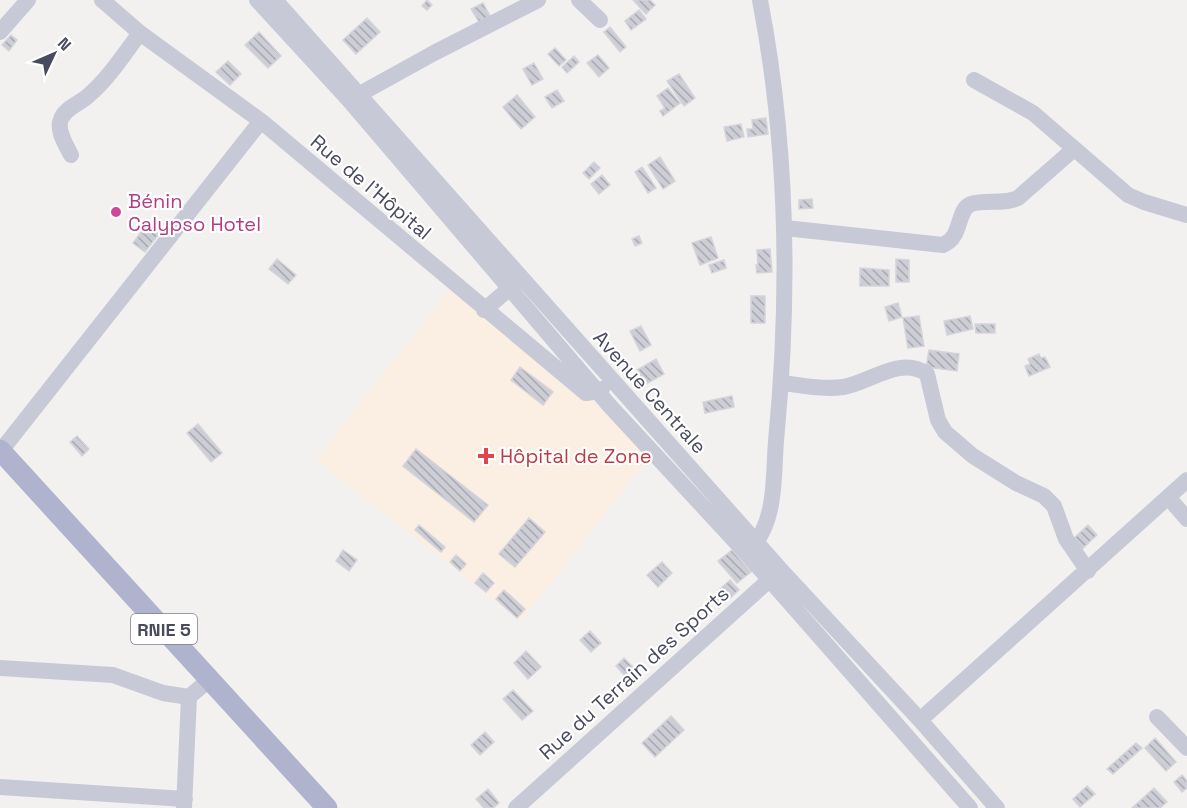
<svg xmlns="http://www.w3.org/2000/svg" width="1187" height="808" font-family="'Space Grotesk',sans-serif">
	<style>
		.medical { fill: #fbeee2 }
		.building { fill: url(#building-back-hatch); stroke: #d5d4db; stroke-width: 1.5 }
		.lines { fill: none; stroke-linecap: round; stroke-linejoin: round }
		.minor { stroke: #c7c9d6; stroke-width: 16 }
		.major { stroke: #b0b3ce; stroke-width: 21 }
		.hotel-dot { fill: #d1479c; stroke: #fff; stroke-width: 2 }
		.health-dot { fill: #e0444e; stroke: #fff; stroke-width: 2 }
		.labels { text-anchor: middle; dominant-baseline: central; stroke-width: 4.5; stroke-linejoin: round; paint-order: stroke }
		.shield { fill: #fff; stroke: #7f808e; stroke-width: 1.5 }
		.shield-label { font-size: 18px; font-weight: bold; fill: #484a5d }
		.street-label { font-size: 20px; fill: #484a5d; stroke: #fff }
		.hotel-label { font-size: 20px; fill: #b23c85; stroke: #fff; text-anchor: start }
		.health-label { font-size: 20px; fill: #be3a42; stroke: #fff; text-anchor: start }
	</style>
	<defs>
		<pattern id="building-back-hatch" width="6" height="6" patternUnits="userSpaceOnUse" patternTransform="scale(1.5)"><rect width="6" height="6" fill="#cdced5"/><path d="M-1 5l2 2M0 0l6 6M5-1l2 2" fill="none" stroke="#a8a9b0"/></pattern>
	</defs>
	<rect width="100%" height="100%" fill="#f2f1f0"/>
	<path class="medical" d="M450 289 655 451 521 621 316 460Z"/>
	<path class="building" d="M427 0 432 5 427 10 422 6Z
		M633 0H650L655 5 646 14Z
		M483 3 490 16 479 22 471 9Z
		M639 10 646 19 631 30 625 21Z
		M367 18 380 32 356 54 343 40Z
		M610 27 626 47 620 52 604 32Z
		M259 32 281 56 268 68 245 45Z
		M11 35 17 40 9 51 2 45Z
		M555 48 566 60 559 66 548 54Z
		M598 55 609 68 599 77 587 63Z
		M574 56 579 62 567 73 562 67Z
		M228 61 241 74 230 85 216 72Z
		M534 63 543 79 532 85 523 69Z
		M679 74 695 98 684 106 667 81Z
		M668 88 680 103 663 116 660 111 665 108 657 96Z
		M557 90 564 101 552 108 545 97Z
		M517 95 535 117 521 129 503 107Z
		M766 118 768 134 748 137 747 129H753L752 120Z
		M741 124 744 137 727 141 724 127Z
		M660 157 675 181 663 189 648 165Z
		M594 162 600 168 589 179 583 173Z
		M642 167 656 188 648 193 635 172Z
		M602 175 610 185 599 194 591 184Z
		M812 199 813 208 799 209V200Z
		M146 225 159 234 145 252 133 243Z
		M639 236 642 243 635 246 632 239Z
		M711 237 718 258 700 265 692 243Z
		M770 249 772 272 757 273 756 265H758L757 250Z
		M277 259 296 275 288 284 269 269Z
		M896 259 909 260V282H896Z
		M724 260 726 268 712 273 709 265Z
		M860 268 889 270V286H860Z
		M751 296H765V323H751Z
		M898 303 902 317 889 321 885 307Z
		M919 316 924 346 908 348 903 318Z
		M970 316 973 329 947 335 944 321Z
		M975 324H995V333H976Z
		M641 326 651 345 640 351 630 331Z
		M929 350 959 354 957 371 926 367Z
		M1039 354 1041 358 1045 357 1050 367 1029 376 1025 366 1030 364 1028 359Z
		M656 359 664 374 646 384 637 370Z
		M520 367 553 392 543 405 511 380Z
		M732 396 734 407 705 413 703 402Z
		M198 424 222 453 211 462 187 433Z
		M77 436 89 449 82 456 70 442Z
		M416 449 488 505 474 522 403 466Z
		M529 518 545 532 515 567 499 554Z
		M419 525 445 547 441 552 415 530Z
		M1088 525 1097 535 1081 550 1072 540Z
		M343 550 357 560 349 571 336 561Z
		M732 550 751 572 737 583 718 561Z
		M456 555 466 564 460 571 450 562Z
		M662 562 672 573 658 587 647 575Z
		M483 573 494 583 486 592 475 583Z
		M730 580 739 590 727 601 718 591Z
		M504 590 525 609 517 618 496 599Z
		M716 595 724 603 719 608 711 600Z
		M590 631 601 643 591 652 580 640Z
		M526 651 541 667 528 679 514 663Z
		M624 658 634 668 625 676 616 666Z
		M513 690 533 711 522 720 503 699Z
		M671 716 684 730 655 757 642 743Z
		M485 732 494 742 480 755 471 745Z
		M1155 738 1176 762 1166 771 1145 748Z
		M1136 743 1142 748 1113 774 1107 769Z
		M1182 775 1187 781V788L1182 792 1174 782Z
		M1087 786 1095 794 1080 807 1073 799Z
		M1154 788 1167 802 1160 808H1132Z
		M488 789 499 803 493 808H484L476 799Z"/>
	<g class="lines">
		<path class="minor" d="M102 0 140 33 261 121 586 393 599 391 602 389
			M257 0 349 100 609 405 746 553 970 808
			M275 0 781 570 920 720 997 808
			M579 0 600 20
			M0 32 28 0
			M974 80 1033 113 1128 195 1144 202 1187 215
			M349 100 434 53 538 0
			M71 155C66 145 56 130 61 119 65 108 81 103 89 95 109 78 124 54 140 33
			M785 228 943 245C963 237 956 210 971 204 986 199 1003 205 1018 198L1074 149
			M484 310 516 283
			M782 383C802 385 822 390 843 387 870 383 900 355 927 374L938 420 945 432 973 456 1016 483 1044 496 1054 506 1066 539 1088 571
			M0 452 261 121
			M1168 497 1187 519
			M750 549C777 522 773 477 776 441 790 295 788 145 760 0
			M0 668 113 675 163 693 189 697 210 679
			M1157 717 1187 748
			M920 720 1187 480
			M0 787 185 799
			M184 808 189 697
			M516 808 776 574"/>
		<path class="major" d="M0 450 327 808"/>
	</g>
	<circle class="hotel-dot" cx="116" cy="212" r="6"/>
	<path class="health-dot" d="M483 447h6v6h6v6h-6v6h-6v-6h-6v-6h6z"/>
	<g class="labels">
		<rect class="shield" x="131" y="614" width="66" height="30" rx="4.5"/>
		<g class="shield-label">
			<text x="164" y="629">RNIE 5</text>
		</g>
		<g class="street-label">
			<text transform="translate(371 187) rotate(40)">Rue de l'Hôpital</text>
			<text transform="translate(650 392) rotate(48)">Avenue Centrale</text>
			<text transform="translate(634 673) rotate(-42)">Rue du Terrain des Sports</text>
		</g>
		<g class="hotel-label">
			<text x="128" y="201">Bénin<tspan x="128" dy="23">Calypso Hotel</tspan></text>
		</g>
		<g class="health-label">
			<text x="500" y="456">Hôpital de Zone</text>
		</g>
	</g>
	<g transform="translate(54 54) rotate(46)" stroke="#ffffff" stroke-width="4.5" paint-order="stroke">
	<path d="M0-4.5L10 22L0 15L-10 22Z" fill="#484a5d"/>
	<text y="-9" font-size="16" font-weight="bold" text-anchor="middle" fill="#484a5d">N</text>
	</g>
</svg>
